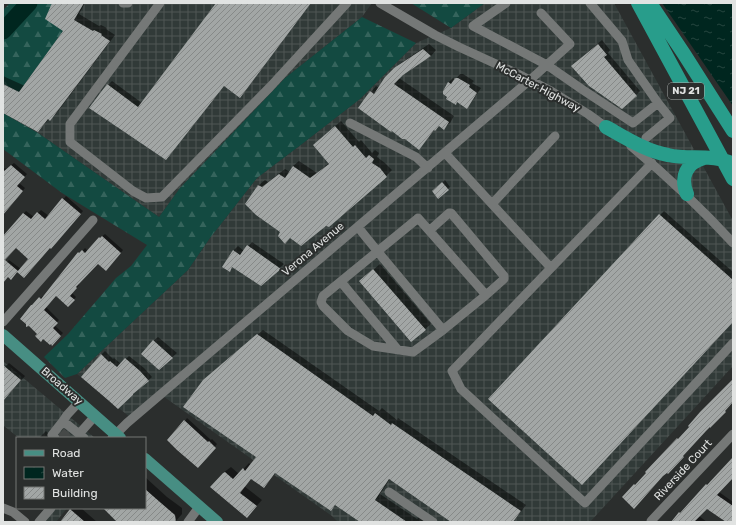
<svg xmlns="http://www.w3.org/2000/svg" width="736" height="525" font-family="Rubik,sans-serif">
	<style>
		.industrial { fill: url(#industrial-grid) }
		.forest { fill: url(#forest-firs) }
		.water { fill: url(#water-ripples) }
		.shadow { fill: #0007 }
		.lines { fill: none; stroke-linecap: round; stroke-linejoin: round }
		.river { stroke: #00261f; stroke-width: 17 }
		.building { fill: url(#building-hatch) }
		.minor-tunnel { stroke: #464948; stroke-width: 9; stroke-dasharray: 9 4.5; stroke-linecap: butt }
		.minor { stroke: #757877; stroke-width: 9 }
		.major { stroke: #478e83; stroke-width: 12 }
		.highway { stroke: #289d8b; stroke-width: 14 }
		.labels { text-anchor: middle; dominant-baseline: central; stroke-width: 4; stroke-linejoin: round; paint-order: stroke }
		.shield { fill: #2b2e2d; stroke: #aaadac; stroke-width: 1 }
		.shield-label { font-size: 10px; font-weight: bold; fill: #e1e3e2 }
		.street-label { font-size: 11px; fill: #e1e3e2; stroke: #2b2e2d }
	</style>
	<defs>
		<pattern id="industrial-grid" width="8" height="8" patternUnits="userSpaceOnUse"><rect width="8" height="8" fill="#313a38"/><path d="M0 4h8M4 0v8" fill="none" stroke="#4f5654"/></pattern>
		<pattern id="forest-firs" width="22" height="20" patternUnits="userSpaceOnUse"><rect width="22" height="20" fill="#134a41"/><path d="M5 1l3.5 6h-7zM16 11l3.5 6h-7z" fill="#35645c"/></pattern>
		<pattern id="water-ripples" width="26" height="14" patternUnits="userSpaceOnUse"><rect width="26" height="14" fill="#00261f"/><path d="M2 4q2-2 4 0t4 0M15 11q2-2 4 0t4 0" fill="none" stroke="#25453f"/></pattern>
		<pattern id="building-hatch" width="6" height="6" patternUnits="userSpaceOnUse"><rect width="6" height="6" fill="#a2a6a5"/><path d="M-1 1l2-2M0 6l6-6M5 7l2-2" fill="none" stroke="#868988"/></pattern>
	</defs>
	<rect width="100%" height="100%" fill="#2b2e2d"/>
	<path class="industrial" d="M52 3H372L362 17 285 78 180 188 159 217 38 133 3 113V84Z
		M485 3H614L733 221V366L590 522H338L332 516 160 394 131 418 77 374 188 270 210 238 257 178 302 144 360 99 416 43 451 28Z
		M3 361 95 438H19L4 426 3 427Z
		M49 508H67L56 522H37Z"/>
	<path class="forest" d="M10 3H52L63 31 19 92 3 84V10Z
		M411 3H485L451 28Z
		M362 17 416 43 360 99 302 144 257 178 210 238 188 270 77 374 65 378 44 357 68 334 116 278 131 266 147 245 62 193 3 149V113L38 133 159 217 180 188 285 78Z"/>
	<path class="water" d="M662 3H733V106Z"/>
	<path class="shadow" d="M53 3H85L79 14 99 26 101 25 107 28 106 29 115 35 56 114 50 119H49L38 131 3 112V76L25 86 65 31Z
		M218 3H311L244 92 240 97 224 85 170 154 108 85 112 81 142 103Z
		M602 40 610 50 608 53 640 91 636 95 576 62Z
		M429 44 436 50 431 56 403 74 399 78 454 116 450 123 444 128 440 125 435 129 424 143 419 149 371 92 376 86 379 88 395 69 401 63Z
		M460 74H463L474 81 472 83 481 88 471 103 467 108 449 82 453 78 455 80Z
		M341 121 359 142 361 140 372 153 375 150 379 153 377 157 385 163 392 170 386 176 329 226 326 225 282 232 246 204 259 185 265 180 268 182 285 169 290 172 293 166 299 161 317 173 329 163 320 139Z
		M14 163 27 174 19 183 25 188 3 215V170L5 168 6 169Z
		M445 180 450 187 448 189 436 188Z
		M66 196 83 211 54 245 50 247 27 274 17 271 3 280V267L9 260 21 269 30 259 16 247 3 252V237L26 211 34 217 41 210 49 216Z
		M664 211 733 272V320L489 399Z
		M105 234 123 250 109 267 98 262 78 284 79 285 72 293 76 297 68 306 56 295 46 307 59 320 54 325 63 333 52 344 38 334 35 303 43 296 44 297 85 248 88 251 100 238Z
		M252 242 284 264 261 285 233 266 229 270 223 266 234 250 238 246 244 251Z
		M380 264 431 324 425 329 366 276Z
		M263 330 379 411 382 408 397 420 398 418 526 505 513 522H453L390 479 380 494 417 519 423 513 436 522H362L336 504 330 510 276 472 269 481 264 487 251 478 244 486 262 500 252 511 223 473 231 467 239 474 249 463 251 465 258 457 210 375Z
		M158 337 177 353 159 369 153 341Z
		M105 351 113 359 114 358 121 364 129 356 144 368 152 377 133 394 101 355Z
		M9 363 25 376 8 395 3 398V369Z
		M187 418 211 440 212 439 217 444 201 464 185 421Z
		M46 431 52 438H39Z
		M733 459V478H732L719 492 733 502V522H728L707 508 699 516 707 522H678L707 485 709 482 710 483Z
		M145 477 167 497 182 508V514L175 522H118L103 508H145Z
		M73 508H81L97 522H61Z"/>
	<g class="lines">
		<path class="river" d="M3 31 29 3"/>
	</g>
	<path class="building" d="M52 3H84L74 20 93 31 94 30 102 34 101 35 110 41 50 121 48 119 38 132 3 113V84L19 92 63 31 45 19Z
		M216 3H311L240 98 224 86 166 160 89 108 107 84 138 107Z
		M598 44 607 55 604 57 637 96 622 109 589 86 571 66Z
		M423 49 431 56 403 75 394 84 449 122 444 130 439 126 435 131 434 130 419 150 405 139H402L392 131 391 132 358 108 370 91 374 94 385 77 394 68Z
		M455 78H458L470 85 469 87 477 93 467 109 457 102 456 105 446 99 447 97 443 94V91L448 82 451 84Z
		M335 126 353 147 355 145 366 158 369 155 374 159 372 163 380 168 387 177 329 227 326 226 301 246 290 238 285 244 278 236 280 232 256 215 245 204 258 185 262 187 279 174 285 178 293 166 310 178 329 164 313 145Z
		M11 165 25 177 17 186 23 191 3 215V172Z
		M442 182 449 190 438 199 432 191Z
		M62 198 81 214 51 249 50 248 24 278 17 272 28 259 16 248 5 260 18 271 11 280 8 277 3 283V236L23 213 31 219 37 212 45 219Z
		M659 214 733 280V322L582 485 488 399Z
		M102 236 121 253 106 271 98 264 76 287 77 288 70 296 75 300 68 307 56 296 44 310 58 323 53 328 61 336 52 346 51 344 50 345 43 339 41 342 35 336 37 334 29 326 26 327V324L20 319 31 305H32L39 297 41 299 78 252 79 253 82 250 85 253 99 237 100 238Z
		M247 245 281 269 261 286 232 267 230 272 222 267 233 250 240 255Z
		M373 269 426 330 411 342 359 281Z
		M257 334 373 416 375 413 391 425 392 423 521 511 513 522H451L389 479 375 500 407 522H360L335 505 331 511 275 473 264 488 251 479 240 493 257 506 247 518 210 487 223 473 225 472 233 479 243 468 245 471 256 457 183 407 203 380Z
		M153 340 173 358 159 370 141 354Z
		M101 354 109 362 110 361 117 367 125 358 140 371 149 381 133 394V395L118 409 108 400 81 377Z
		M3 365 21 380 3 401Z
		M733 379V402L725 411 726 412 710 428V427L706 431 683 456 684 457 668 474 667 473 663 476 634 509 622 497 634 484 635 485 646 473 645 472 677 438 678 439 689 427 688 426 700 412Z
		M184 420 208 442 209 441 216 448 198 468 177 450 167 440Z
		M733 457V478L717 495 733 506V522H726L707 509 694 522H671L679 512 680 513 706 484 707 485Z
		M145 489 161 503 175 515 176 522H117L103 508H145Z
		M70 509 85 522H60Z"/>
	<g class="lines">
		<path class="minor-tunnel" d="M61 432 68 438"/>
		<path class="minor" d="M123 3H128
			M160 3 70 124V142L133 191 146 198 162 197 270 87 347 3
			M380 3 435 35 459 47 518 74 551 91 588 114 610 130
			M506 3 473 26 547 65 583 90 633 123 658 103 670 118 646 138
			M590 3 622 41 628 60 658 103
			M350 123 416 157 428 168
			M631 146C667 176 701 208 733 243
			M445 153 551 268
			M652 163 452 371 461 389 585 503 733 343
			M492 204 555 136
			M358 227C364 235 371 243 378 252L443 330 413 352 373 346 348 331 323 306 321 302 323 296 417 219 418 218 486 295 443 330
			M430 230 449 213H451L504 276V279L486 295
			M341 282 398 350
			M3 322 93 220
			M63 421 84 438
			M79 434 95 416
			M55 438 52 435 63 421 67 415 79 402
			M112 438 127 423 530 80 570 44 541 13
			M389 492 433 522
			M3 508 13 512 25 522
			M39 522 51 508
			M188 522 199 507
			M652 522 651 521 733 434"/>
		<path class="major" d="M3 335 120 438
			M145 459 217 522"/>
		<path class="highway" d="M638 3 733 179
			M650 3 684 54 733 131
			M606 127C626 138 646 151 668 155 688 160 710 154 729 162
			M687 194C680 177 686 163 704 158"/>
	</g>
	<g class="labels">
		<rect class="shield" x="668" y="83" width="36" height="16" rx="3"/>
		<g class="shield-label">
			<text x="686" y="91">NJ 21</text>
		</g>
		<g class="street-label">
			<text transform="translate(538 87) rotate(28)">McCarter Highway</text>
			<text transform="translate(313 249) rotate(-40)">Verona Avenue</text>
			<text transform="translate(62 386) rotate(41)">Broadway</text>
			<text transform="translate(683 470) rotate(-47)">Riverside Court</text>
		</g>
	</g>
	<rect width="736" height="525" fill="none" stroke="#e1e3e2" stroke-width="8"/>
	<rect x="16" y="437" width="130" height="72" fill="#2b2e2d" stroke="#747675"/>
	<rect x="24" y="450" width="20" height="6" fill="#478e83" stroke="#747675"/>
	<text x="52" y="457" font-size="12" fill="#e1e3e2">Road</text>
	<rect x="24" y="467" width="20" height="12" fill="url(#water-ripples)" stroke="#747675"/>
	<text x="52" y="477" font-size="12" fill="#e1e3e2">Water</text>
	<rect x="24" y="487" width="20" height="12" fill="url(#building-hatch)" stroke="#747675"/>
	<text x="52" y="497" font-size="12" fill="#e1e3e2">Building</text>
</svg>
